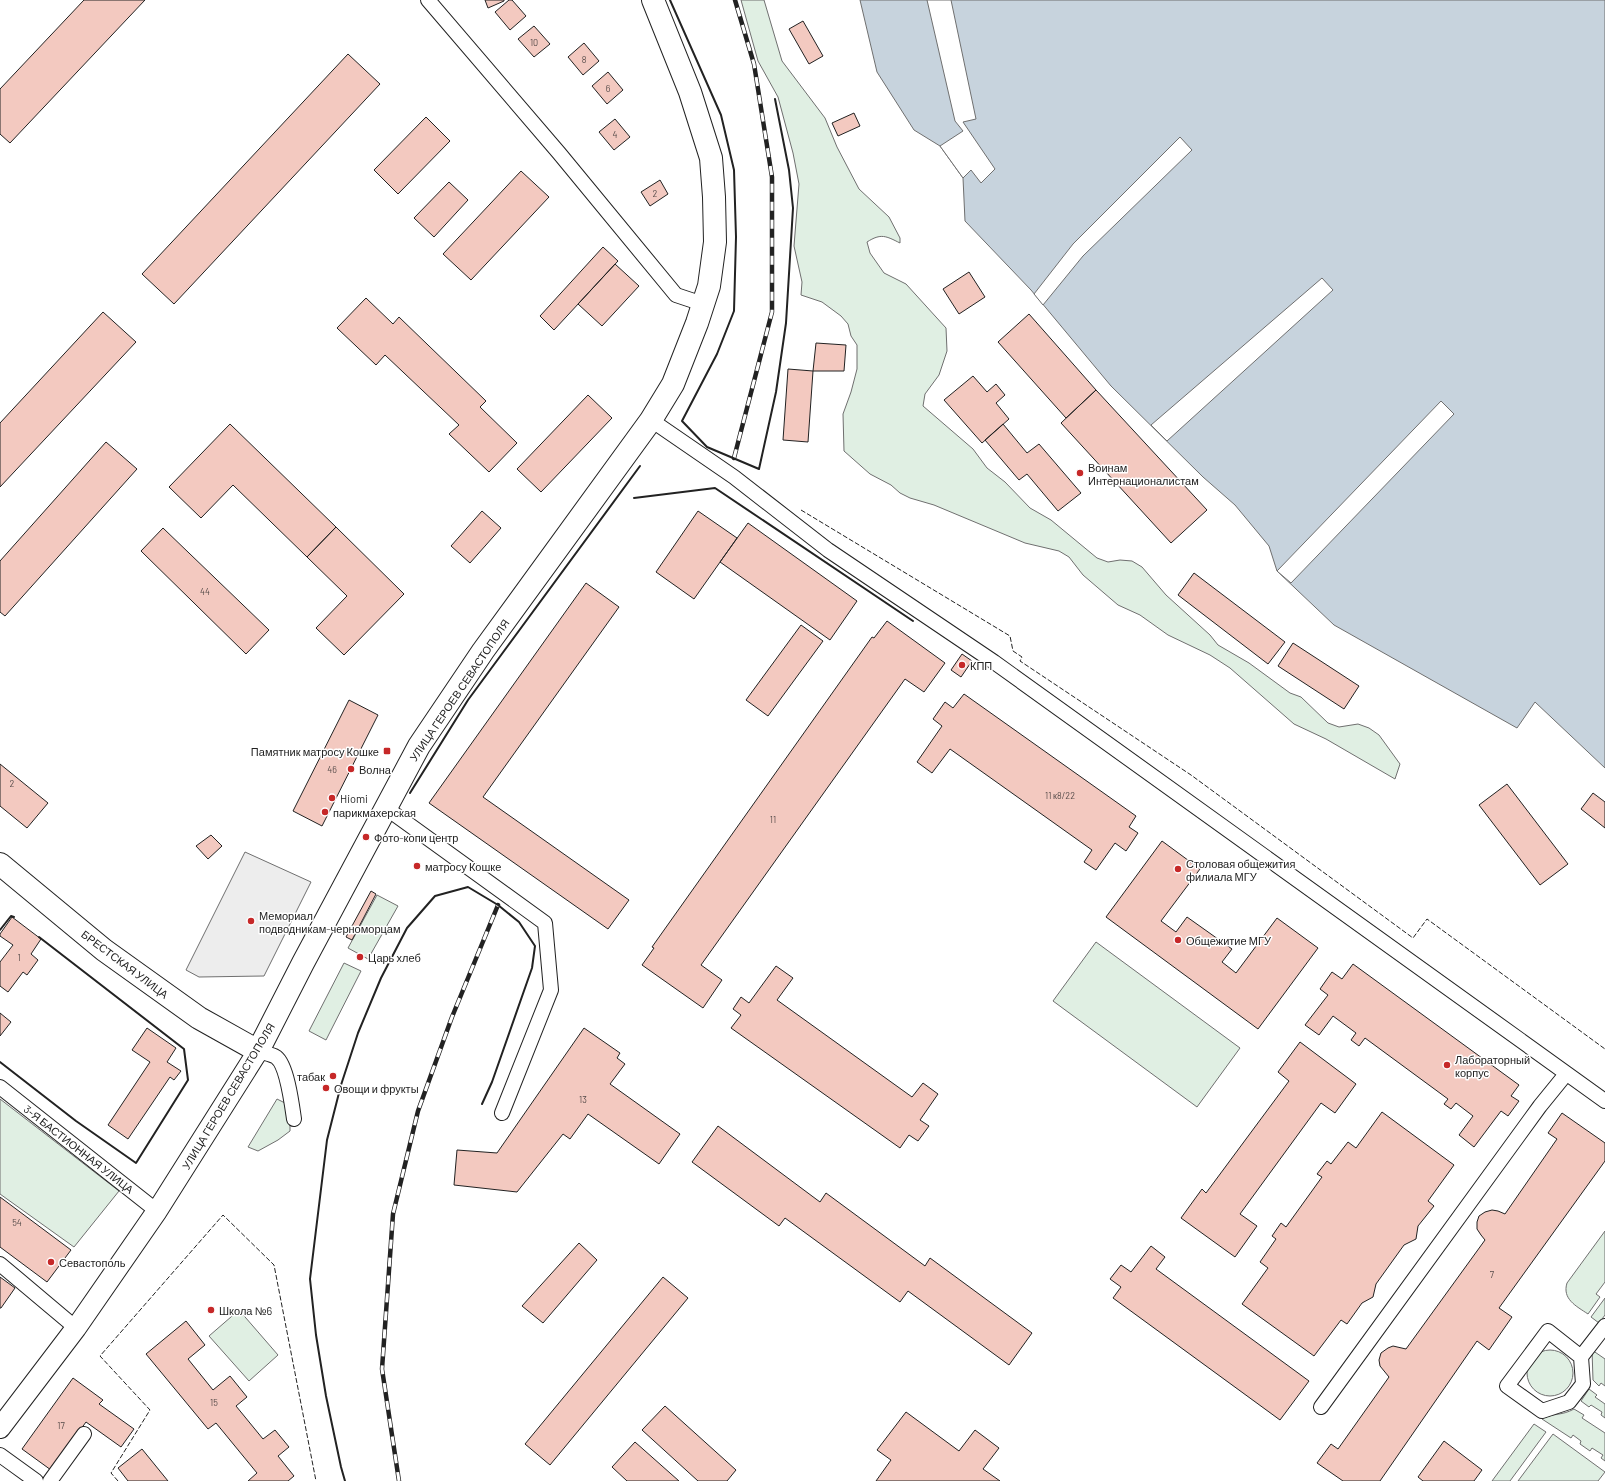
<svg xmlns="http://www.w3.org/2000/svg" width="1605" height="1481" font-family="Barlow,sans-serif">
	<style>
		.green { fill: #e0efe3; stroke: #6f6f6f }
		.parking { fill: #ededed; stroke: #6f6f6f }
		.water { fill: #c7d3dd; stroke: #6f6f6f }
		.pier { fill: #fff; stroke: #6f6f6f }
		.building { fill: #f3c9c0; stroke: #222 }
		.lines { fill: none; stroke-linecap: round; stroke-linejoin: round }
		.street-casing { stroke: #222; stroke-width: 16 }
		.secondary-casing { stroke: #222; stroke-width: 22 }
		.primary-casing { stroke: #222; stroke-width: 24 }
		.street { stroke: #fff; stroke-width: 14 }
		.secondary { stroke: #fff; stroke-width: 20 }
		.primary { stroke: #fff; stroke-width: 22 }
		.rail-casing { stroke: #222; stroke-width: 4.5 }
		.rail { stroke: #fff; stroke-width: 3; stroke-dasharray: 9; stroke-linecap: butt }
		.fence { stroke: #222; stroke-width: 1; stroke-dasharray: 5 2; stroke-linecap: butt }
		.wall { stroke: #222; stroke-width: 2 }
		.poi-dot { fill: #c62828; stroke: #fff; stroke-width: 1.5 }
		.labels { text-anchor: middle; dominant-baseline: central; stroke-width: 3; stroke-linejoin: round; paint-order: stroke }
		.number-label { font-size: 9px; fill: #564c4a }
		.poi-label { font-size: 11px; fill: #222; stroke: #fff; text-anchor: start }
		.street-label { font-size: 11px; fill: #222; stroke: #fff }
	</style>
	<rect width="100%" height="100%" fill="#fff"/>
	<path class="green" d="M741 0H764L782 61 825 118 837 147 859 189 889 217 900 238V243C886 236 881 233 867 242L870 253 884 273 906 284 946 328 947 351 939 375 925 394 923 406 973 449 987 468 1005 482 1030 508 1051 520 1097 558 1108 562 1120 560 1132 561 1142 567 1166 595 1210 635 1218 645 1249 663 1290 693 1301 697 1328 723 1339 727 1358 724 1369 728 1379 735 1400 764 1395 779 1326 739 1294 724 1230 668 1210 655 1168 635 1140 615 1118 605 1083 575 1069 557 1059 551 1025 543 934 505 910 498 900 493 891 485 870 474 844 451 843 414 851 392 857 369V345L851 336 848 324 841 316 822 302 801 295 802 282 794 246 799 184 793 153 778 97 758 61Z
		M377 895 398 906 368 959 348 948Z
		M1096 942 1240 1048 1197 1107 1053 1001Z
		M344 963 361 971 326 1040 309 1031Z
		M0 1099 119 1191 74 1247 0 1194Z
		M277 1099 285 1103 290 1120V1131L278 1140 258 1151 248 1147Z
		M1605 1231V1282L1596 1294 1600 1297 1588 1314C1576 1306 1562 1299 1567 1283Z
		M1605 1298V1315L1599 1323 1591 1317Z
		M239 1310 278 1355 249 1381 209 1336Z
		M1527 1373a23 23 0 1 1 46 0a23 23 0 1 1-46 0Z
		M1592 1350 1605 1359V1386L1601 1383 1599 1386 1593 1380Z
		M1589 1389 1597 1395 1595 1397 1605 1404V1418L1601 1415 1602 1412 1591 1405 1589 1407 1581 1401Z
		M1574 1409 1584 1415 1582 1418 1605 1433V1461L1601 1458 1603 1455 1592 1448 1590 1451 1580 1444 1581 1441 1573 1435 1571 1438 1542 1419C1551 1413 1562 1416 1574 1409Z
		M1534 1424 1546 1432 1510 1481H1492Z
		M1553 1434 1605 1472 1598 1481H1518Z"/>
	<path class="parking" d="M245 852 311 882 264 976 199 977 186 970Z"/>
	<path class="water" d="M860 0H1605V768L1535 702 1517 728 1334 625 1277 571 1269 546 1235 505 1203 477 1111 386 1031 290 965 221 963 178 940 146 914 130 877 72Z"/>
	<path class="pier" d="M927 0H951L976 119 963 122 995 169 981 183 971 170 963 178 940 146 963 131 955 121Z
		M1180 137 1192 150 1083 256 1043 305 1034 294 1073 244Z
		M1322 278 1333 290 1167 441 1151 425Z
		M1441 401 1454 414 1291 583 1277 571Z"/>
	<path class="building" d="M84 0H145L10 143 0 134V89Z
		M485 0H504V1L488 8Z
		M509 0H512L526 16 510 30 495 12Z
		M803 21 823 56 809 64 789 29Z
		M534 26 550 44 534 57 518 39Z
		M584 43 599 61 583 75 568 57Z
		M348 54 380 84 174 304 142 274Z
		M608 72 623 90 607 104 592 86Z
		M854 113 860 126 838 136 832 123Z
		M426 117 450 141 398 194 374 170Z
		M615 119 630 137 614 150 599 132Z
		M521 171 549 197 471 280 443 254Z
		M660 180 668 194 650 206 641 192Z
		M449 182 468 200 434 237 414 218Z
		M603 247 618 261 554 330 540 316Z
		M615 264 639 286 602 326 578 304Z
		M969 272 985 297 959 314 943 289Z
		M366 298 393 324 399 317 486 401 480 407 517 443 489 472 449 434 459 425 385 355 376 365 337 328Z
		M103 312 136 342 0 487V423Z
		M1029 314 1096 390 1066 418 998 342Z
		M816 343 846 345 844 371H813Z
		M788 369 813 371 808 442 783 440Z
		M973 376 987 392 996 384 1005 395 996 403 1009 419 982 443 944 400Z
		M1096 390 1207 510 1171 543 1061 423Z
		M588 395 612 418 541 492 517 469Z
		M230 424 336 527 307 557 233 485 201 518 169 487Z
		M1003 424 1027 453 1039 444 1081 493 1058 511 1027 474 1019 480 985 440Z
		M106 442 137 469 5 616 0 612V561Z
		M482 511 501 528 470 563 451 546Z
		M698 511 737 538 694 599 656 572Z
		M748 523 857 601 830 640 720 562Z
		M336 527 404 594 344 655 316 628 347 596 307 557Z
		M163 528 269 630 246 654 141 551Z
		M1194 573 1285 642 1268 664 1178 595Z
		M586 583 619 607 483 797 629 900 608 929 429 803Z
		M887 621 945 663 924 692 905 679 701 965 722 980 703 1008 642 965 654 948 652 947 872 637 874 638Z
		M801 625 823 641 768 716 746 700Z
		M1293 643 1359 686 1344 709 1278 666Z
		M962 654 972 661 961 677 951 670Z
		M964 694 1136 816 1129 827 1138 833 1126 851 1115 843 1096 870 1084 862 1092 850 950 749 932 773 917 762 942 726 933 719 945 702 953 708Z
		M349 700 378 715 322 826 293 811Z
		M0 764 48 803 27 828 0 806Z
		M1507 784 1568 864 1540 885 1479 805Z
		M1593 793 1605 802V828L1581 809Z
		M211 835 222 846 208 859 196 846Z
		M1162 841 1200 869 1161 921 1176 932 1187 917 1232 949 1222 962 1236 973 1277 918 1318 948 1258 1029 1106 917Z
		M371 891 376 894 352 940 346 937Z
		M12 917 41 939 31 954 38 960 27 975 23 972 8 992 0 986V962L13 945 0 936V934Z
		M1353 964 1519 1085 1511 1096 1519 1101 1508 1116 1501 1111 1474 1147 1459 1135 1473 1116 1456 1103 1451 1109 1444 1104 1448 1099 1365 1038 1359 1046 1351 1040 1356 1033 1333 1016 1319 1035 1305 1025 1328 995 1320 989 1332 972 1342 979Z
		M776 966 793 978 777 1000 912 1097 923 1083 938 1094 920 1120 929 1126 918 1141 909 1135 900 1148 731 1028 741 1015 733 1009 741 997 749 1003Z
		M0 1013 11 1022 0 1036Z
		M147 1028 176 1048 167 1062 181 1071 174 1080 170 1077 128 1139 108 1125 150 1062 132 1050Z
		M584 1028 620 1053 617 1058 625 1064 610 1084 680 1134 659 1164 588 1114 570 1139 563 1134 517 1192 454 1185 457 1150 497 1153Z
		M1300 1042 1356 1084 1335 1113 1321 1103 1240 1214 1257 1226 1235 1257 1181 1218 1202 1189 1206 1193 1289 1081 1278 1072Z
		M1382 1112 1454 1165 1428 1201 1434 1206 1418 1226 1416 1239 1404 1245 1376 1284 1373 1297 1362 1303 1347 1324 1341 1320 1314 1356 1242 1304 1268 1268 1260 1262 1276 1239 1272 1236 1281 1223 1286 1227 1322 1177 1317 1174 1327 1161 1331 1164 1348 1142 1356 1148Z
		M1562 1113 1605 1143V1161L1499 1308 1512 1317 1489 1350 1477 1341 1380 1481H1343L1317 1463 1331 1444 1338 1449 1389 1377 1380 1366 1379 1360 1381 1353 1388 1348 1393 1346 1406 1349 1485 1240 1481 1235 1477 1229V1222L1479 1216 1485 1212 1492 1210 1498 1211 1505 1214 1557 1139 1548 1133Z
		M718 1126 820 1202 826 1193 925 1266 930 1258 1032 1333 1009 1365 908 1291 900 1302 785 1218 779 1226 692 1162Z
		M0 1197 71 1250 47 1282 0 1247Z
		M579 1243 597 1260 543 1323 522 1306Z
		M1151 1246 1165 1257 1156 1269 1309 1381 1280 1420 1113 1298 1121 1287 1110 1279 1121 1265 1131 1272Z
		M0 1277 15 1288 1 1308H0Z
		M663 1277 688 1298 550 1465 525 1444Z
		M186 1321 205 1345 188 1359 213 1390 230 1376 247 1397 236 1406 263 1439 275 1430 289 1447 278 1456 294 1476 288 1481H248L257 1473 216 1423 208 1429 146 1354Z
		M73 1378 103 1400 99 1404 134 1429 121 1447 86 1422 51 1470 22 1449Z
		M665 1406 736 1470 727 1481H698L642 1430Z
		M906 1412 959 1451 975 1430 999 1448 983 1469 1000 1481H876L891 1460 877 1450Z
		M1444 1441 1482 1470 1474 1481H1423L1418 1477Z
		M635 1442 679 1481H627L612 1467Z
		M142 1449 168 1481H128L118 1468Z"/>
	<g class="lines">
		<g class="street-casing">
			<path id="street" d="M428 0 559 153 676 295 703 304
				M651 420 734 477 828 550 994 662 1605 1101
				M386 808 545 923 551 990 502 1113
				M258 1051C263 1053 271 1054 276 1057 287 1065 292 1105 294 1119
				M0 1087 157 1211
				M0 1264 76 1328
				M1581 1357 1548 1331 1507 1386 1542 1411 1569 1402 1583 1384 1581 1357 1605 1326
				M1321 1407 1540 1106 1566 1074
				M0 1455 36 1481
				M50 1481 84 1434"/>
		</g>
		<g class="secondary-casing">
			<path id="secondary" d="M0 1428 76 1328 157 1211 258 1051"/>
		</g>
		<g class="primary-casing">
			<path id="primary" d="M0 864 104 950 199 1018 258 1051 303 963 419 746 483 651 651 420 673 384 697 323 709 286 715 242 714 197 711 158 690 92 653 0"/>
		</g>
		<use href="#street" class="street"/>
		<use href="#secondary" class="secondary"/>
		<use href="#primary" class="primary"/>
		<g class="rail-casing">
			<path id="rail" d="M734 458 772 312V177L754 64 735 0
				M399 1481 382 1369 393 1214 418 1111 452 1017 498 905"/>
		</g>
		<use href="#rail" class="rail"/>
		<path class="fence" d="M801 510 1010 636 1013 651 1022 657 1020 661 1191 775 1413 938 1427 919 1605 1049
			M118 1481 111 1473 150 1410 100 1356 223 1215 274 1265 316 1481"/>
		<path class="wall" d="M670 0 721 115 734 170 736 237 734 311 717 354 682 421 707 447 759 469 776 392 786 323 793 208 789 170 775 99
			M634 498 715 488 913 621
			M410 793 468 700 640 466
			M0 930 11 916 14 917
			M0 1062 76 1121 136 1163 188 1080 184 1049 39 937
			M345 1481 341 1467 326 1396 316 1335 310 1279 327 1140 341 1085 358 1033 381 978 407 928 435 896 468 887 498 905 519 922 535 946 532 968 492 1082 482 1104"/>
	</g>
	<g class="poi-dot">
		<circle cx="1080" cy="473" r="4"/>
		<circle cx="962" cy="665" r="4"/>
		<rect x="383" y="747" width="8" height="8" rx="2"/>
		<circle cx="351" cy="769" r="4"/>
		<circle cx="332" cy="798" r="4"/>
		<circle cx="325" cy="812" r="4"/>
		<circle cx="366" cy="837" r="4"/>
		<circle cx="417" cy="866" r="4"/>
		<circle cx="1178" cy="869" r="4"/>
		<circle cx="251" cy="921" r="4"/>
		<circle cx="1178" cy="940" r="4"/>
		<circle cx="360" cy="957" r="4"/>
		<circle cx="1447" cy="1065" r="4"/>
		<circle cx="333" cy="1076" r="4"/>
		<circle cx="326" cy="1088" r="4"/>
		<circle cx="51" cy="1262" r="4"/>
		<circle cx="211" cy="1310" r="4"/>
	</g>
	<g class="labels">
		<g class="number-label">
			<text x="534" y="42">10</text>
			<text x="584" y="59">8</text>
			<text x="608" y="88">6</text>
			<text x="615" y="134">4</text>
			<text x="655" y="193">2</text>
			<text x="205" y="591">44</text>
			<text x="332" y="769">46</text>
			<text x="12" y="783">2</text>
			<text x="1060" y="795">11 к8/22</text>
			<text x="773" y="819">11</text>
			<text x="19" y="957">1</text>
			<text x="583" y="1099">13</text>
			<text x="17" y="1222">54</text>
			<text x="1492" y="1274">7</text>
			<text x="214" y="1402">15</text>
			<text x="61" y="1425">17</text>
		</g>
		<g class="poi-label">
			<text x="1088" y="467">Воинам<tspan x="1088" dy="13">Интернационалистам</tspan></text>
			<text x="970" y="665">КПП</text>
			<text x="379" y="751" text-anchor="end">Памятник матросу Кошке</text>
			<text x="359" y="769">Волна</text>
			<text x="340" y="798">Hiomi</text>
			<text x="333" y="812">парикмахерская</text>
			<text x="374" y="837">Фото-копи центр</text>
			<text x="1186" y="863">Столовая общежития<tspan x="1186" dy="13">филиала МГУ</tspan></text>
			<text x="425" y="866">матросу Кошке</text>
			<text x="259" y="915">Мемориал<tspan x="259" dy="13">подводникам-черноморцам</tspan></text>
			<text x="1186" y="940">Общежитие МГУ</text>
			<text x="368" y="957">Царь хлеб</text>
			<text x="1455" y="1059">Лабораторный<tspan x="1455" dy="13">корпус</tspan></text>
			<text x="325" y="1076" text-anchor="end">табак</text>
			<text x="334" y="1088">Овощи и фрукты</text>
			<text x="59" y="1262">Севастополь</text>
			<text x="219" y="1310">Школа №6</text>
		</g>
		<g class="street-label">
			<text transform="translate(459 690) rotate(-56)">УЛИЦА ГЕРОЕВ СЕВАСТОПОЛЯ</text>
			<text transform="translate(125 964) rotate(37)">БРЕСТСКАЯ УЛИЦА</text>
			<text transform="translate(228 1096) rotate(-59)">УЛИЦА ГЕРОЕВ СЕВАСТОПОЛЯ</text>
			<text transform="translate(79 1149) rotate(38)">3-Я БАСТИОННАЯ УЛИЦА</text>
		</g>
	</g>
</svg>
